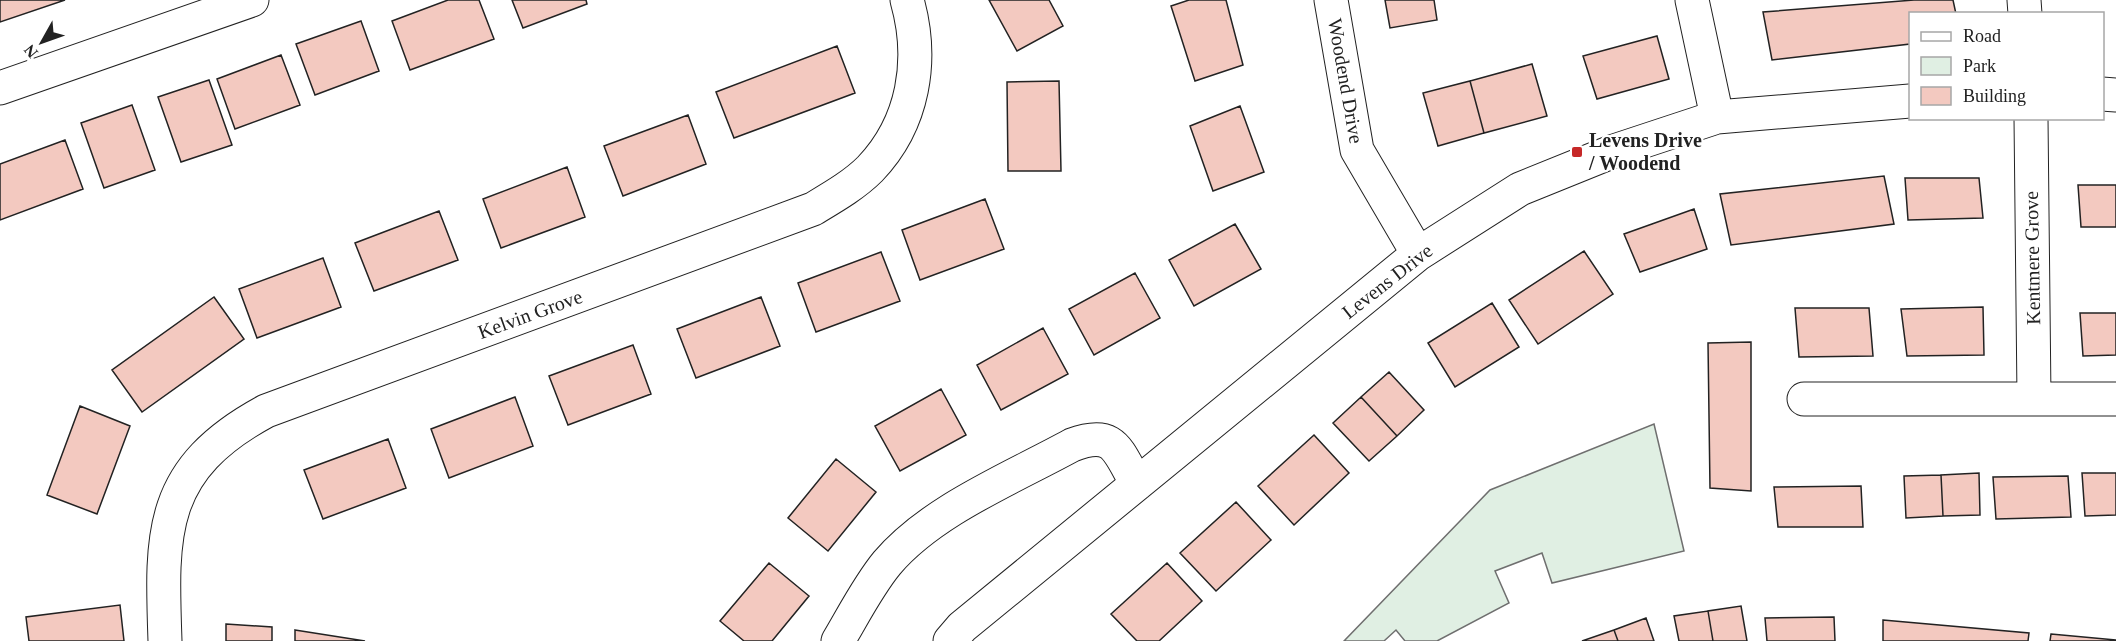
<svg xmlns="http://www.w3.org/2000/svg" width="2116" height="641" font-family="Georgia,serif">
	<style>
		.green { fill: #e0efe3; stroke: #6f6f6f; stroke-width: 1.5 }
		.building { fill: #f3c9c0; stroke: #222; stroke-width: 1.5 }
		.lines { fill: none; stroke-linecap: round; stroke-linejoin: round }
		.street-casing { stroke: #222; stroke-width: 35 }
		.street { stroke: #fff; stroke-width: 33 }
		.poi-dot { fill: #c62828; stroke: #fff; stroke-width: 2 }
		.labels { text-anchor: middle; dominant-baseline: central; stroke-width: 4.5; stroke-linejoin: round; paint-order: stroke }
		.street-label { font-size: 20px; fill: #222; stroke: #fff }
		.poi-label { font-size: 20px; font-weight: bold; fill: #222; stroke: #fff; text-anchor: start }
	</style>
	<rect width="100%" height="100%" fill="#fff"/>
	<path class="green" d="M1654 424 1684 551 1552 583 1542 553 1495 571 1509 603 1437 641H1405L1396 630 1384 641H1344L1490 490Z"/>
	<path class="building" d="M0 0H65L0 22Z
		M448 0H479L494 39 410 70 392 21Z
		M512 0H586L587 4 523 28Z
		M989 0H1049L1063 26 1017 51Z
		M1189 0H1226L1243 65 1195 81 1171 6Z
		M1385 0H1434L1437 20 1390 28Z
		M1914 0H1953L1956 14H1910V44L1772 60 1763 12Z
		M361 21 379 71 315 95 296 44Z
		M1657 36 1669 79 1597 99 1583 56Z
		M837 46 855 93 734 138 716 92Z
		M281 55 300 105 235 129 217 79Z
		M1532 64 1547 116 1484 133 1470 81Z
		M209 80 232 145 181 162 158 97Z
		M1059 81 1061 171H1008L1007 82Z
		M1470 81 1484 133 1438 146 1423 93Z
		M132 105 155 170 104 188 81 123Z
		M1240 106 1264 172 1213 191 1190 126Z
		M688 115 706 164 623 196 604 146Z
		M65 140 83 189 0 220V164Z
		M567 167 585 217 501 248 483 199Z
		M1884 176 1894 224 1731 245 1720 194Z
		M1905 178H1979L1983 218 1908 220Z
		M2078 185H2116V227H2081Z
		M985 199 1004 249 920 280 902 230Z
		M1694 209 1707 249 1640 272 1624 234Z
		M439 211 458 260 374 291 355 243Z
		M1235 224 1261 269 1194 306 1169 260Z
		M1584 251 1613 294 1538 344 1509 300Z
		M881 252 900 301 816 332 798 283Z
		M323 258 341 307 257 338 239 289Z
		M1135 273 1160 318 1094 355 1069 309Z
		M214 297 244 339 142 412 112 370Z
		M761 297 780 346 696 378 677 329Z
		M1492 303 1519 347 1455 387 1428 343Z
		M1983 307 1984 355 1907 356 1901 309Z
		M1795 308H1869L1873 356 1799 357Z
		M2080 313H2116V355L2083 356Z
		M1043 328 1068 374 1001 410 977 365Z
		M1751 342V491L1710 488 1708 343Z
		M633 345 651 394 568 425 549 376Z
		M1389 372 1424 410 1397 436 1361 397Z
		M941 389 966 435 900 471 875 426Z
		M515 397 533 446 449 478 431 429Z
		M1361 397 1397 436 1369 461 1333 423Z
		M80 406 130 426 97 514 47 495Z
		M1314 435 1349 473 1294 525 1258 486Z
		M388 439 406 488 323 519 304 470Z
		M836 459 876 492 828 551 788 518Z
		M1979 473 1980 515 1943 516 1941 475Z
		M2082 473H2116V515L2085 516Z
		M1941 475 1943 516 1906 518 1904 476Z
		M2068 476 2071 517 1996 519 1993 477Z
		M1861 486 1863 527H1778L1774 487Z
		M1236 502 1271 540 1216 591 1180 553Z
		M769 563 809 596 772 641H744L720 621Z
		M1167 563 1202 601 1159 641H1137L1111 614Z
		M120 605 124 641H29L26 617Z
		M1741 606 1747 641H1713L1708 611Z
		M1708 611 1713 641H1679L1674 616Z
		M1834 617 1835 641H1767L1765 618Z
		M1646 618 1654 641H1618L1614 630Z
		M1883 620 2029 633 2028 641H1883Z
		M226 624 272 627V641H226Z
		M295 630 365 641H295Z
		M1614 630 1618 641H1582Z
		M2051 634 2116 640V641H2050Z"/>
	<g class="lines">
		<g class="street-casing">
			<path id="street" d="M1331 0 1357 150 1418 254
				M1692 0 1717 117
				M2024 0 2025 14
				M0 88 252 0
				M2102 94 2116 95
				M2031 118 2034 398
				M1804 399H2116
				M165 641C161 531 159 469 266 411L813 209C833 197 854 185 870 169 914 123 924 60 907 0
				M838 641C853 616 868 586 887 563 932 510 1012 478 1072 445 1115 429 1117 450 1137 484
				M950 641 962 627 1418 254 1520 189 1614 151 1717 117 1910 101"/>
		</g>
		<use href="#street" class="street"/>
	</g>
	<rect class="poi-dot" x="1571" y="146" width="12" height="12" rx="3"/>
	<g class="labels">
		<g class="street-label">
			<text transform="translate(1346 81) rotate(80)">Woodend Drive</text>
			<text transform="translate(2032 258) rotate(-91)">Kentmere Grove</text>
			<text transform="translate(1387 281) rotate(-38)">Levens Drive</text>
			<text transform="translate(530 314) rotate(-20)">Kelvin Grove</text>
		</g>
		<g class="poi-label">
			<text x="1589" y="140">Levens Drive<tspan x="1589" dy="23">/ Woodend</tspan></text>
		</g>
	</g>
	<rect x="1909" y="12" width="195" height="108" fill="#ffffff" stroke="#a7a7a7" stroke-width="1.5"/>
	<rect x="1921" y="32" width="30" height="9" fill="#ffffff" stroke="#a7a7a7" stroke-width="1.5"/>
	<text x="1963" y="42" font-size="18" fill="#222222">Road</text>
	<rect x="1921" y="57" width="30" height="18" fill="#e0efe3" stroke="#a7a7a7" stroke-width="1.5"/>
	<text x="1963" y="72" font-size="18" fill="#222222">Park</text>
	<rect x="1921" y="87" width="30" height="18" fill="#f3c9c0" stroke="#a7a7a7" stroke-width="1.5"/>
	<text x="1963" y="102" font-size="18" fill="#222222">Building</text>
	<g transform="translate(42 42) rotate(230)" stroke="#ffffff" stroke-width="4.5" paint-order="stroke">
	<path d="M0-4.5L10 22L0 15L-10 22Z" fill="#222222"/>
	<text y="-9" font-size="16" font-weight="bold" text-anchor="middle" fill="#222222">N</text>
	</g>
</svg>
